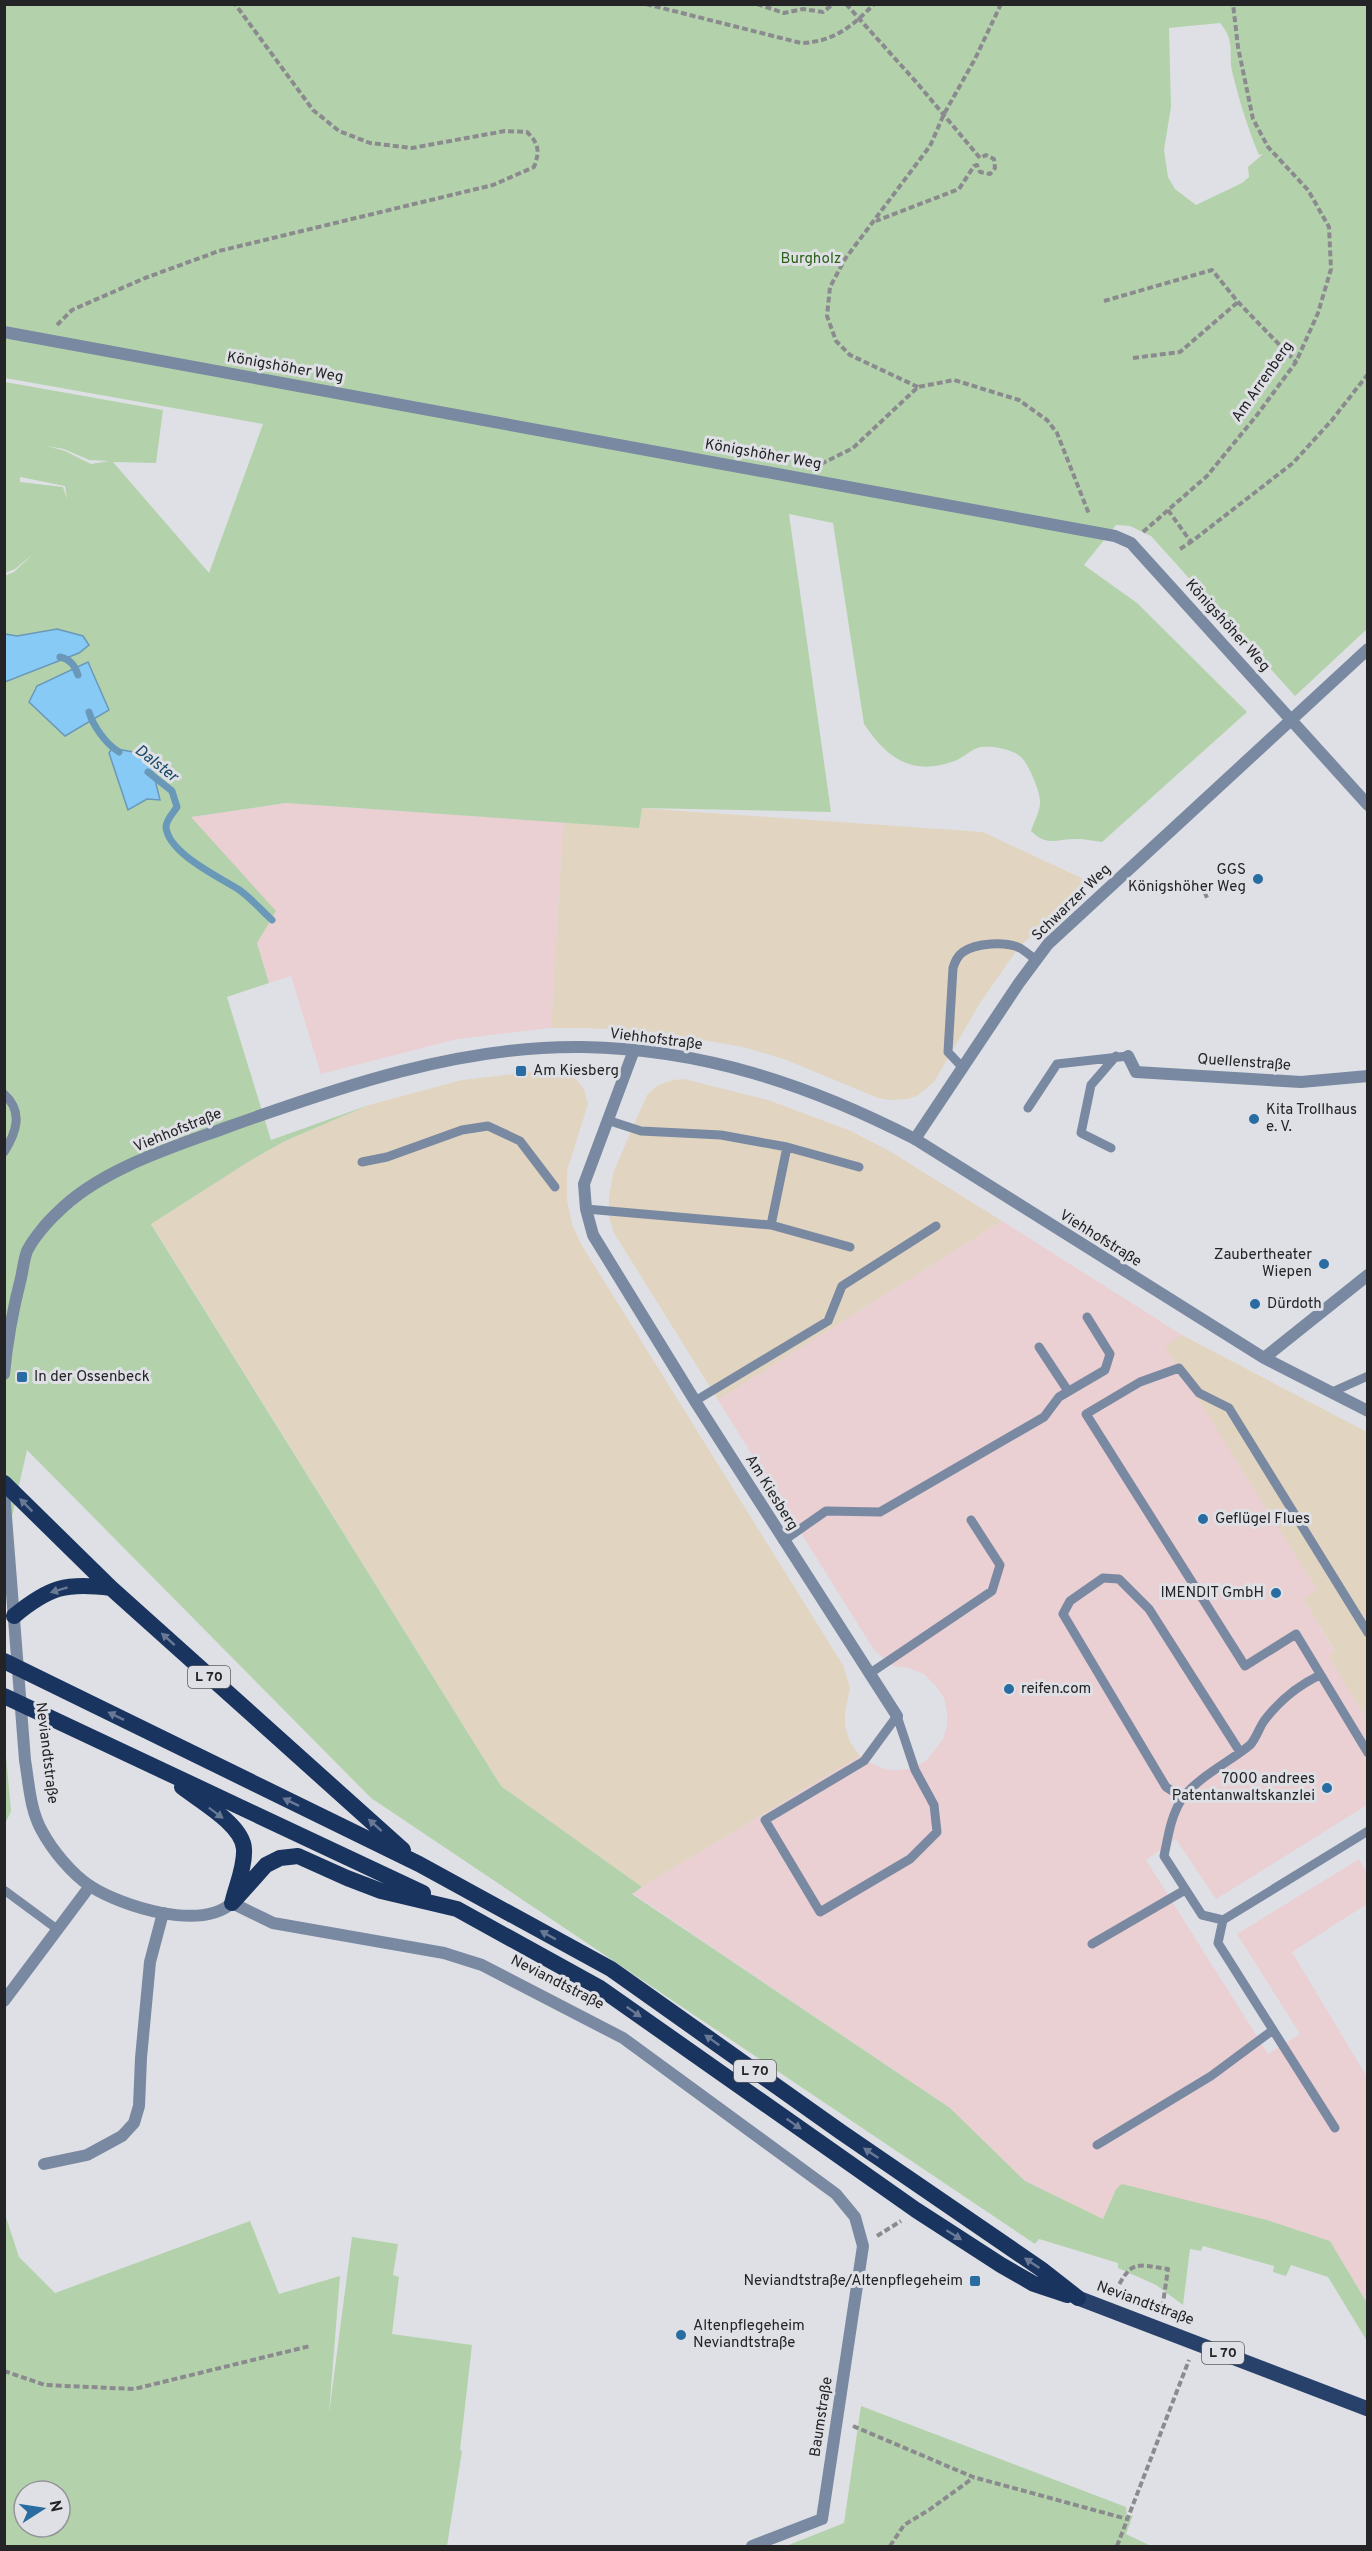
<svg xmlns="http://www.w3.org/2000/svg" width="1372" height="2551" font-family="Overpass,sans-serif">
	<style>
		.commercial { fill: #e1d5c1 }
		.industrial { fill: #eacfd3 }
		.green { fill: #b3d2ab; fill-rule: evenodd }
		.water { fill: #88caf6; stroke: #6a98b8; stroke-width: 1.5 }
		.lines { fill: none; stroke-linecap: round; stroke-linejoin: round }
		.stream { stroke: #6a98b8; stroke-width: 7 }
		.path { stroke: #8b8b8f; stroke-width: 4; stroke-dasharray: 6 3; stroke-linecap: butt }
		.service { stroke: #7a89a2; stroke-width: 9 }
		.minor { stroke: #7a89a2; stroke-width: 12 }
		.tertiary { stroke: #7a89a2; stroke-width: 12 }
		.primary { stroke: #28416b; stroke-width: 15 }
		.trunk { stroke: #1a3460; stroke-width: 16 }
		.oneway { fill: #697995 }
		.poi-dot { fill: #296ca1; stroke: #dfe0e5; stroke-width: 2 }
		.labels { text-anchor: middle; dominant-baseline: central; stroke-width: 6; stroke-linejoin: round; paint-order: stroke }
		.shield { fill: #dfe0e5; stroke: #5c5c5f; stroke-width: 1.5 }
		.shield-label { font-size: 14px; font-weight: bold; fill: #242426 }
		.park-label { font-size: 15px; fill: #2a6217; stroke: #dfe0e5 }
		.street-label { font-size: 15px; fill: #242426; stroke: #dfe0e5 }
		.poi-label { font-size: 15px; fill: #242426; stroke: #dfe0e5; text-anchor: start }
		.water-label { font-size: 16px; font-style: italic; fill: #164866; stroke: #dfe0e5 }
	</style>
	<rect width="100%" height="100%" fill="#dfe0e5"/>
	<path class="commercial" d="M641 808 983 832 1092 883 1019 947 980 1003 934 1082 918 1095 909 1099 889 1100 878 1098 784 1059 743 1047 656 1032 587 1028H551L563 822 638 827Z
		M548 1070 565 1072 577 1080 584 1089 588 1104 567 1171V1200L572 1224 581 1244 844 1667 850 1688 845 1713V1726L850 1742 860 1756 642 1887 501 1786 151 1223 248 1162 285 1141 369 1105 462 1080Z
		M684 1079 768 1100 851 1131 891 1152 1002 1221 718 1400 614 1233 609 1218V1197L613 1173 647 1095 658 1085 673 1080Z
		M1182 1335 1367 1432V1720L1328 1656 1335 1651 1303 1599 1317 1590 1164 1346Z"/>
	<path class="industrial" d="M286 803 563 822 551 1028 457 1039 321 1074 291 976 269 983 257 943 275 911 190 817Z
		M1002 1221 1182 1335 1165 1346 1317 1590 1303 1599 1335 1652 1328 1656 1367 1720V1805L1216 1899 1176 1839 1146 1860 1268 2054 1300 2034 1237 1934 1359 1859 1367 1873V1904L1292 1952 1367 2077V2303L1330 2241 1267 2220 1197 2204 1116 2189 1103 2219 1025 2181 950 2108 632 1893 860 1756 872 1764 888 1770H900L913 1768 927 1760 943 1739 947 1726V1712L944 1698 935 1685 924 1674 909 1668 893 1666 874 1650 718 1400Z"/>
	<path class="green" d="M5 5H1367V629L1295 696 1151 536 1130 526 1116 525 1084 565 1137 603 1247 712 1102 842C1094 841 1085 839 1077 839 1058 838 1048 848 1031 831 1034 822 1039 813 1040 804 1042 795 1028 763 1021 757 1012 749 993 746 981 747 973 748 965 756 957 760 914 777 888 760 864 724L833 523 789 514 831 812 642 808 639 828 286 803 191 817 276 911 257 943 269 983 227 997 271 1140 369 1105 285 1141 248 1162 151 1224 501 1786 642 1887 632 1894 950 2108 1025 2181 1103 2219 1116 2189 1122 2184 1267 2220 1330 2241 1367 2303V2341L1328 2277 1291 2265 1286 2276 1273 2272 1274 2266 1203 2246 1201 2251 1190 2249 1183 2305 1156 2285 1118 2268V2263L1039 2239 1035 2244 371 1798 27 1450 5 1548 4 576 14 572 34 553 15 569 5 573V382L163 410 156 463 113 462 209 573 263 424 5 378ZM1220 23C1237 44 1227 52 1233 75 1240 103 1248 129 1259 155L1263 154 1248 167 1249 177 1242 183 1196 205 1175 189 1168 177 1164 150 1171 107 1169 28ZM47 446 64 449 89 460 109 461 91 464 65 451ZM20 477 65 486 67 499 63 487 20 482Z
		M5 1745 11 1811 5 1824H4Z
		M5 2214 19 2257 55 2293 250 2221 279 2294 340 2276 329 2414 352 2237 398 2244 393 2275 399 2277 392 2334 472 2345 460 2450 462 2451 447 2546H5ZM24 2491H60V2527H24Z
		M861 2406 1126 2507 1127 2518 1133 2515 1126 2534 1151 2546H786L844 2523Z"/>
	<path class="water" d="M57 629 83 636 89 645 79 653 5 682V634L17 636Z
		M88 662 109 710 65 736 29 702 37 686Z
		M112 748 149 755 160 800 147 799 128 810 109 753Z"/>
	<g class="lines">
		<path class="stream" d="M60 657C70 659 75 665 78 675
			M89 712C93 726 106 744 119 752
			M148 772 172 791 177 807C173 813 166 820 166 827 168 853 219 877 238 889 250 897 261 910 272 920"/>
		<path class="path" d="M646 4 801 43C833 42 852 27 874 4
			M757 4 784 13 803 9 823 12 833 4
			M846 4 917 83 980 158 986 155 994 159 995 168 990 174 980 172 977 165 974 166 959 189 876 221
			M1104 301 1212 270 1238 302 1296 362
			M57 325 72 310 145 278 219 251 493 185 534 167C540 151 539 144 527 132L505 131 412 148 370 143 339 131 313 110 235 4
			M1133 358 1180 352 1238 302
			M918 387 850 355 836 341 827 316 830 287 845 259 930 146 944 114 975 59 1001 4
			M821 464 853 448 918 387 954 380 1019 400 1047 420 1057 433 1089 514
			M1168 510 1191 542 1293 463 1332 420 1368 374
			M1143 532 1207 476 1257 415 1296 362 1318 313 1331 269 1329 227 1308 190 1268 147 1253 119 1238 47 1233 4
			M1180 549 1191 542
			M1201 884 1208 900
			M877 2236 901 2221
			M1115 2292C1132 2260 1134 2264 1168 2269L1162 2310
			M4 2371 45 2385 134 2389 310 2346
			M853 2426 973 2477 1127 2519
			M890 2546 904 2525 929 2510 973 2478
			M1117 2546 1189 2360"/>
		<path class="service" d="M963 1068 948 1052 953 968C955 962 957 956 963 952 976 943 1005 941 1020 948 1025 951 1031 956 1036 960
			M4 1094C24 1112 16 1133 4 1152
			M1028 1108 1057 1064 1128 1056
			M607 1120 641 1131 721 1135 787 1147 859 1167
			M787 1147 771 1225 850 1247
			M1111 1148 1081 1133 1091 1085 1116 1056
			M362 1162 387 1157 462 1130 488 1126 520 1141 555 1187
			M586 1209 771 1225
			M1039 1347 1068 1391
			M1332 1392 1368 1376
			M695 1401 828 1321 842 1286 936 1226
			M783 1541 826 1511 880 1512 1044 1417 1059 1397 1105 1370 1110 1354 1087 1317
			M1368 1633 1229 1408 1199 1393 1179 1368 1140 1382 1086 1414 1245 1666 1296 1634 1368 1753
			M869 1674 992 1591 1000 1565 971 1520
			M897 1716 915 1770 934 1805 937 1832 910 1859 820 1912 765 1820 864 1761Z
			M1183 1798 1166 1787 1063 1614 1070 1601 1103 1578 1119 1579 1149 1609 1240 1752
			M4 1890 57 1929
			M1223 1920 1202 1915 1164 1856C1168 1837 1171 1815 1182 1799 1196 1778 1231 1761 1250 1745 1256 1739 1259 1728 1264 1721 1279 1701 1297 1686 1320 1675
			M1092 1944 1185 1890
			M1335 2128 1218 1943 1223 1920 1368 1831
			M1097 2145 1211 2076 1273 2030"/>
		<path class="minor" d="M4 332 1115 536 1131 543 1368 805
			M634 1050 584 1184 586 1209 593 1235 695 1401 897 1716
			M1128 1056 1136 1072 1301 1082 1368 1076
			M915 1139 1264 1358 1368 1411
			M1264 1358 1368 1275
			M232 1903 273 1923 444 1953 482 1965 623 2038 836 2194 855 2217 863 2246 822 2519 752 2546
			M4 2001 90 1886
			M44 2164 87 2155 122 2136 134 2123 139 2106 141 2058 150 1962 163 1913"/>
		<path class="tertiary" d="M4 1374C7 1342 13 1309 21 1278 23 1269 24 1259 27 1251 33 1239 47 1222 57 1213 99 1170 170 1148 225 1128 339 1087 461 1045 583 1047 703 1049 810 1085 915 1139L1019 983 1048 944 1368 649
			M4 1491 25 1760C29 1784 30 1810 42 1831 52 1850 72 1874 90 1886 123 1907 200 1931 232 1903"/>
		<path class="primary" d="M1078 2298 1368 2409"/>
		<path class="trunk" d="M4 1483 111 1588 403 1850
			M14 1616C49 1587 66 1582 111 1588
			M4 1661 419 1864 611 1969 841 2132 1041 2269 1078 2298
			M4 1696 423 1893
			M182 1787C200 1801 243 1825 244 1849 245 1866 237 1884 233 1900
			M232 1903 266 1865 280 1858 298 1856 347 1878 381 1891 457 1909 600 1988 916 2210 1001 2265 1034 2284 1067 2295"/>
	</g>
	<defs><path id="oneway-solid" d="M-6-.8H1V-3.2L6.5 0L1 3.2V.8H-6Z" transform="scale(1.5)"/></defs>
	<g class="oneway">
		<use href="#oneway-solid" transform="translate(26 1505) rotate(-135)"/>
		<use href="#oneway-solid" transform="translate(59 1590) rotate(163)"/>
		<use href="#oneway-solid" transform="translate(168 1639) rotate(-138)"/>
		<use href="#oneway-solid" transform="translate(116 1716) rotate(-154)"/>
		<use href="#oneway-solid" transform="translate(291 1802) rotate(-154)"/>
		<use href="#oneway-solid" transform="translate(216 1813) rotate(37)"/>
		<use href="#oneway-solid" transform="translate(375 1825) rotate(-138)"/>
		<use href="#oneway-solid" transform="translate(548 1935) rotate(-151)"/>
		<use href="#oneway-solid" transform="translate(634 2012) rotate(35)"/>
		<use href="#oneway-solid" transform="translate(712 2040) rotate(-145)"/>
		<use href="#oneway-solid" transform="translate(794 2124) rotate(35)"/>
		<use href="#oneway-solid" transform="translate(871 2153) rotate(-146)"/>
		<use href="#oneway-solid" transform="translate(954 2235) rotate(32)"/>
		<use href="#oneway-solid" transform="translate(1032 2263) rotate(-146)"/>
	</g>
	<g class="poi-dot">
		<circle cx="1258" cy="879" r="6"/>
		<rect x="515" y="1065" width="12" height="12" rx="3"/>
		<circle cx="1254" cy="1119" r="6"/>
		<circle cx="1324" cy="1264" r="6"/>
		<circle cx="1255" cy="1304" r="6"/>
		<rect x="16" y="1371" width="12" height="12" rx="3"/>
		<circle cx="1203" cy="1519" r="6"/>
		<circle cx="1276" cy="1593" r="6"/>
		<circle cx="1009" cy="1689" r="6"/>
		<circle cx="1327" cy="1788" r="6"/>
		<rect x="969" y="2275" width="12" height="12" rx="3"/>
		<circle cx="681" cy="2335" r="6"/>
	</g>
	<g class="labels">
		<g class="shield">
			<rect x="188" y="1666" width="42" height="22" rx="4.5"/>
			<rect x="734" y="2060" width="42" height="22" rx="4.5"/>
			<rect x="1202" y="2342" width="42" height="22" rx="4.5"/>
		</g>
		<g class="shield-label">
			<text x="209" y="1677">L 70</text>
			<text x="755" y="2071">L 70</text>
			<text x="1223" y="2353">L 70</text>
		</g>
		<g class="park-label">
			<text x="811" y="259">Burgholz</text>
		</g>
		<g class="street-label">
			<text transform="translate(285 368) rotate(10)">Königshöher Weg</text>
			<text transform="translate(1263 382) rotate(-55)">Am Arrenberg</text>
			<text transform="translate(763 455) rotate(10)">Königshöher Weg</text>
			<text transform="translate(1227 626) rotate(48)">Königshöher Weg</text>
			<text transform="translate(1072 903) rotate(-44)">Schwarzer Weg</text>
			<text transform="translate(656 1040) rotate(7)">Viehhofstraße</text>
			<text transform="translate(1244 1063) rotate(4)">Quellenstraße</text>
			<text transform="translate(178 1131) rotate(-22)">Viehhofstraße</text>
			<text transform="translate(1100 1239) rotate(32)">Viehhofstraße</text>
			<text transform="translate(771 1493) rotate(58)">Am Kiesberg</text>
			<text transform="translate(46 1753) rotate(83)">Neviandtstraße</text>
			<text transform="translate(557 1983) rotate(27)">Neviandtstraße</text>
			<text transform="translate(1145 2304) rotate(20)">Neviandtstraße</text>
			<text transform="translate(822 2417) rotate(-81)">Baumstraße</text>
		</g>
		<g class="poi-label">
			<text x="1246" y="870" text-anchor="end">GGS<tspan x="1246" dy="17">Königshöher Weg</tspan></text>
			<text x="533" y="1071">Am Kiesberg</text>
			<text x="1266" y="1110">Kita Trollhaus<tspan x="1266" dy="17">e. V.</tspan></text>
			<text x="1312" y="1255" text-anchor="end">Zaubertheater<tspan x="1312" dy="17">Wiepen</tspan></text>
			<text x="1267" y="1304">Dürdoth</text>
			<text x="34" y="1377">In der Ossenbeck</text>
			<text x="1215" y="1519">Geflügel Flues</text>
			<text x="1264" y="1593" text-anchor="end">IMENDIT GmbH</text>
			<text x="1021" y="1689">reifen.com</text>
			<text x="1315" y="1779" text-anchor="end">7000 andrees<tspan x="1315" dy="17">Patentanwaltskanzlei</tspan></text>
			<text x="963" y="2281" text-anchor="end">Neviandtstraße/Altenpflegeheim</text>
			<text x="693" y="2326">Altenpflegeheim<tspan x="693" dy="17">Neviandtstraße</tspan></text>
		</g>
		<g class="water-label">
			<text transform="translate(156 764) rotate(38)">Dalster</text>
		</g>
	</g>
	<rect width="1372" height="2551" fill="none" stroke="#242426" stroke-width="12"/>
	<g transform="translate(42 2509) rotate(78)"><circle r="28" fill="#dfe0e5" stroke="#949599" stroke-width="1.5"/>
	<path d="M0-4.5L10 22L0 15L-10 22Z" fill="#296ca1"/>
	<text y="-9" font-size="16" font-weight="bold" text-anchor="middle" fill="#242426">N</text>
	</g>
</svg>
